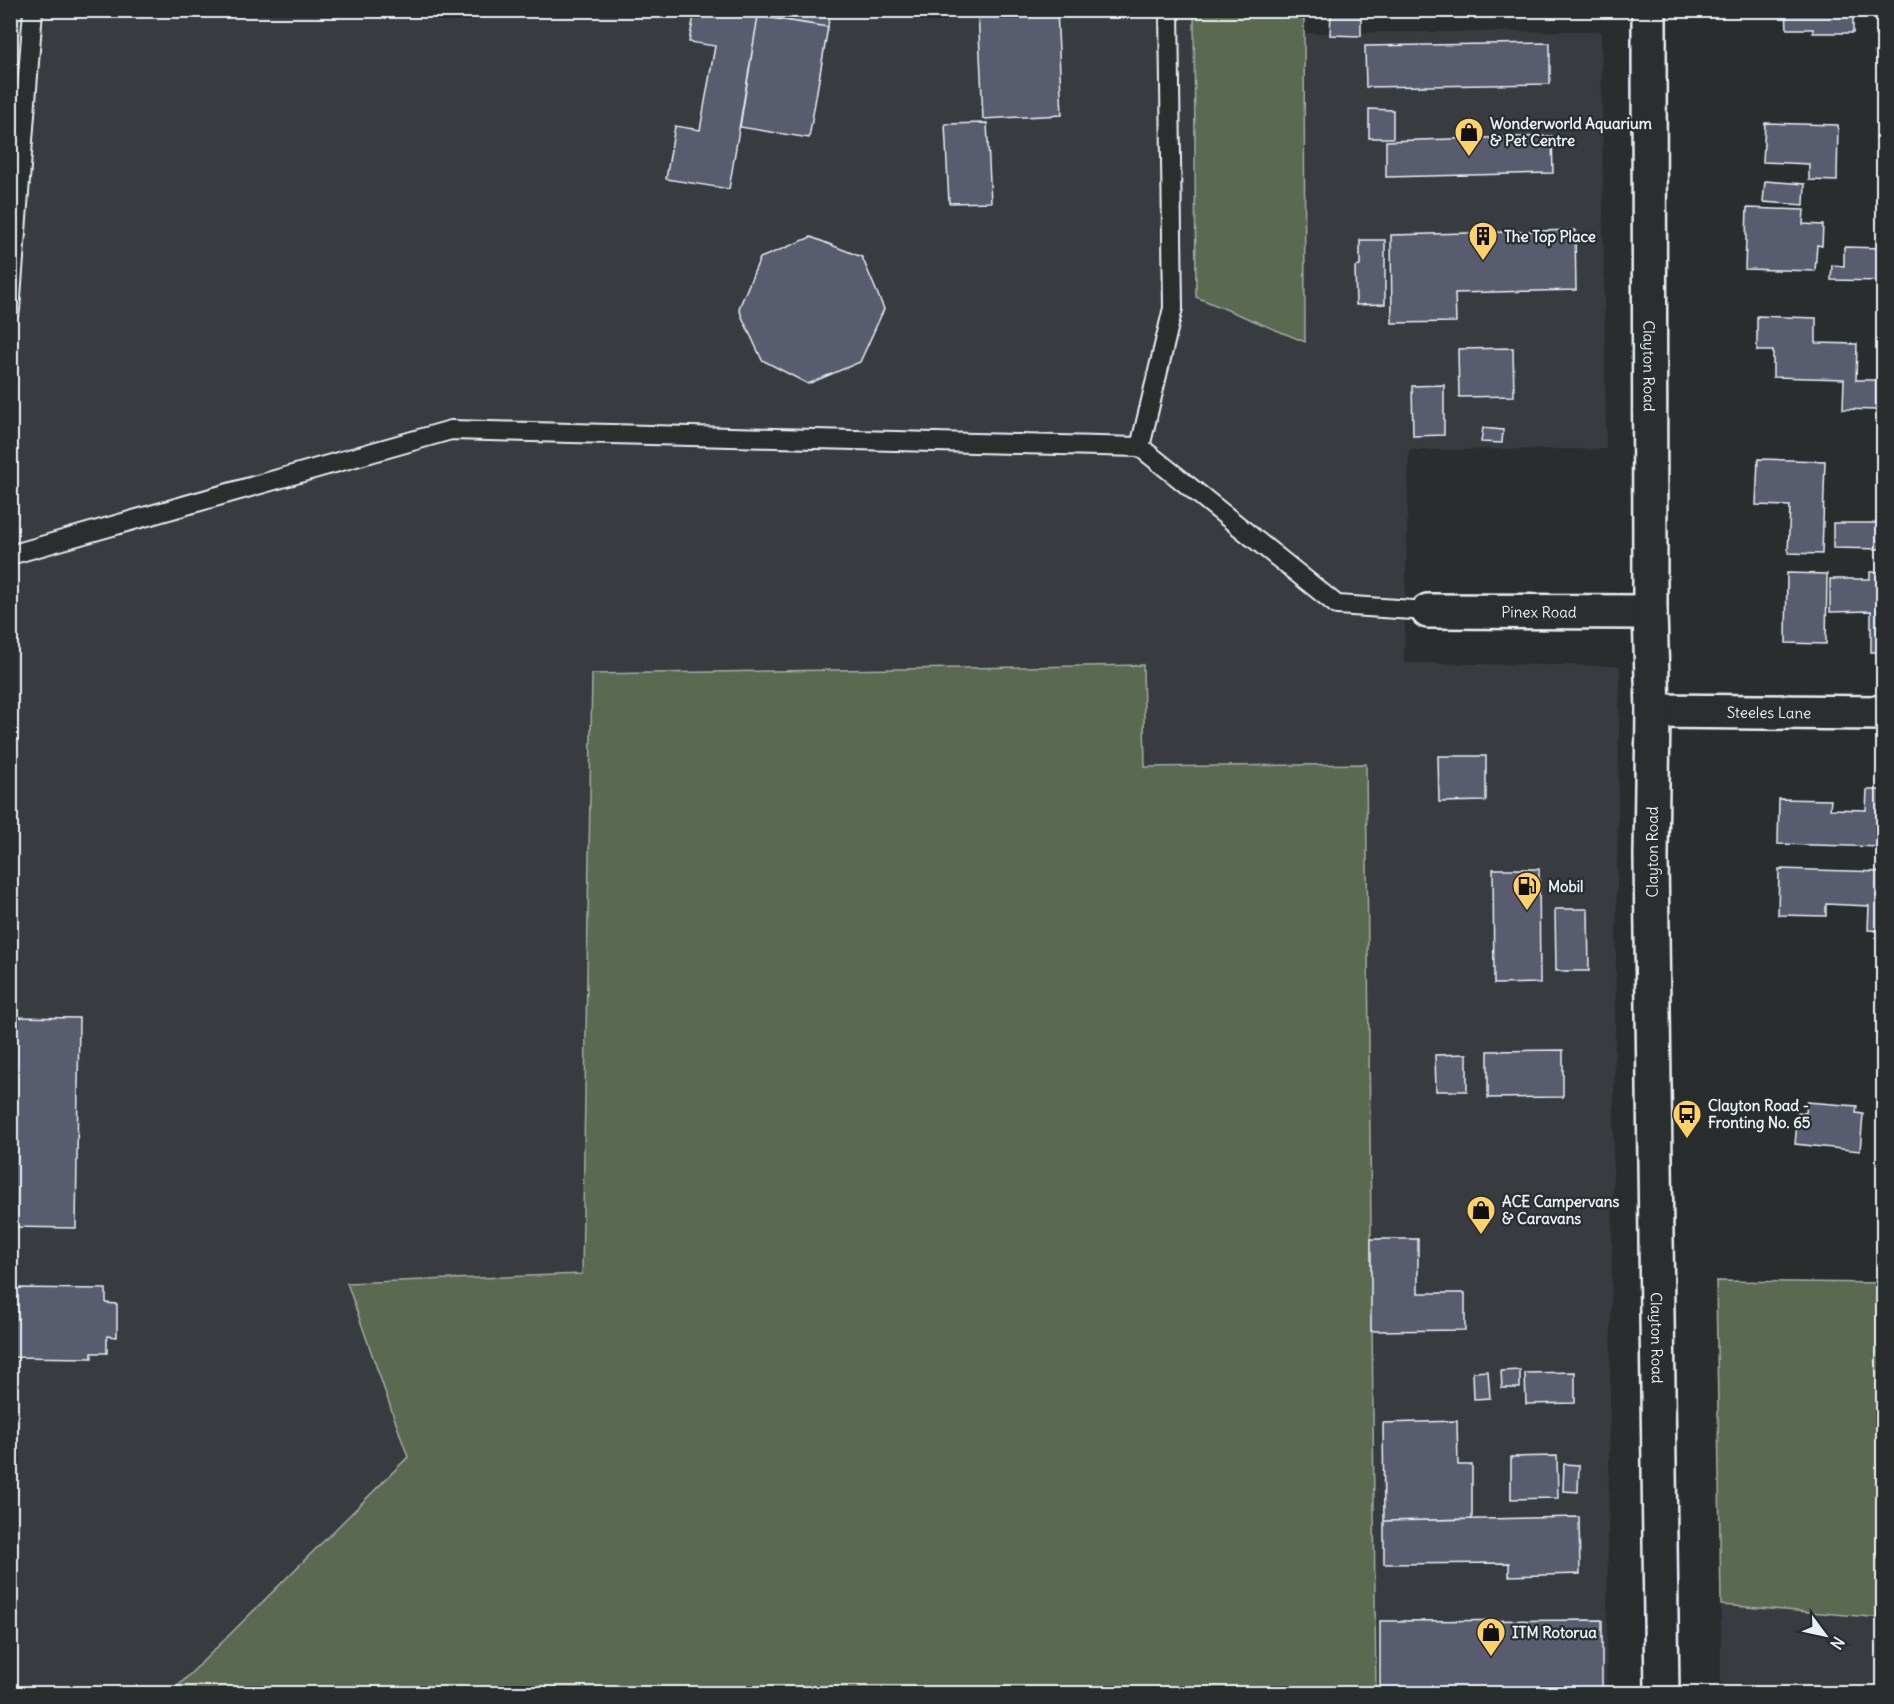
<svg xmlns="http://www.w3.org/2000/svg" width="1894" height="1704" font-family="Delius,sans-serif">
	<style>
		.built { fill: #383b41 }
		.green { fill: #5c6951; stroke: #a2ada4; stroke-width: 1.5 }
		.building { fill: #595c6e; stroke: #e8f1f8; stroke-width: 1.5 }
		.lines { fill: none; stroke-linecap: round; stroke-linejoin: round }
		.lane-casing { stroke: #e8f1f8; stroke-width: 22 }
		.street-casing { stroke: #e8f1f8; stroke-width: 38 }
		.secondary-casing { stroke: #e8f1f8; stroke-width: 38 }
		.lane { stroke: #2a2d2e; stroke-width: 18 }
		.street { stroke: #2a2d2e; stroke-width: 33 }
		.secondary { stroke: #2a2d2e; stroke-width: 33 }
		.labels { text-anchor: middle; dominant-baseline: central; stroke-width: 4.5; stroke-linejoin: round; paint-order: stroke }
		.poi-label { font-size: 15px; font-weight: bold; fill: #e8f1f8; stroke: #2a2d2e; text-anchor: start }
		.street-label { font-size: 15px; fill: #e8f1f8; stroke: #2a2d2e }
	</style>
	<rect width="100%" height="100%" fill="#2a2d2e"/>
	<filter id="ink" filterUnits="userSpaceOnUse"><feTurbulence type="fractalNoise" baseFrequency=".0167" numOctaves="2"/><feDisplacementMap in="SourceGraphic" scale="12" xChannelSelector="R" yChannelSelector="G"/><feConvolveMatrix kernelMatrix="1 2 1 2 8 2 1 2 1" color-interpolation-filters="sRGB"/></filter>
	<g filter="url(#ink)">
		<path class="built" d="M11 11H1194L1196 297 1305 342 1304 33 1601 31 1606 449 1409 450 1404 663 1620 666 1606 1693H1376L1366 764 1144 767 1142 665 592 674 582 1274 347 1283 408 1457 170 1693 11 1694Z
			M1721 1605 1883 1618V1693L1721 1694Z"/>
		<path class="green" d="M1194 11H1304L1305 342 1196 297Z
			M1143 665 1145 767 1366 764 1376 1693 1178 1694 1165 1686 1161 1694H170L408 1457 347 1283 582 1274 592 674Z
			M1716 1281 1883 1283V1618L1721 1605Z"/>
		<path class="building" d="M695 10H724L758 16 729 189 666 179 675 126 700 130 715 46 689 42Z
			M724 10H774L773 18Z
			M774 10H830L828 27 773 18Z
			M978 10H1057L1062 115 983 119Z
			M1325 10H1361V36L1330 35 1331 12H1325Z
			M1469 10H1547V13L1469 15Z
			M1786 10H1853V33H1813V29H1787Z
			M758 16 828 27 809 138 740 127Z
			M1876 31 1884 32V55L1875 54Z
			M1550 43V84L1366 87 1365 46Z
			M1369 109 1393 110V138H1369Z
			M987 123 991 202 949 203 945 124Z
			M1765 123 1838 125 1837 181 1809 180V164L1763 162Z
			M1552 136 1553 173 1386 177V141Z
			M1765 181 1805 184 1804 205 1763 202Z
			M1747 208 1804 210 1803 224 1823 225 1822 246 1817 245 1815 271 1745 269Z
			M1575 230 1576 290 1455 293 1456 322 1392 323 1391 235Z
			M811 237 862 257 884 309 860 362 808 384 762 360 742 317 739 308 760 258Z
			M1360 240H1385V304L1356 305 1355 267 1360 266Z
			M1844 247 1884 248V281L1831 280 1832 265 1844 266Z
			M1757 316 1816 318V343L1857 344 1856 380H1876V410L1843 409 1844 379 1773 377V351H1757Z
			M1513 348 1514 396 1459 397 1458 349Z
			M1444 385V435L1413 436 1412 386Z
			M1483 428 1503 430 1502 443 1481 442Z
			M1758 459 1825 461 1822 554 1788 553 1790 506 1756 505Z
			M1833 523H1884V549L1833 548Z
			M1870 572H1884V652H1871V611L1830 612V579H1870Z
			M1787 573 1827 574 1826 644 1786 643Z
			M1438 756H1486V801L1439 802Z
			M1867 790H1884V847L1778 844 1779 799 1831 800 1830 809 1866 810Z
			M1493 869H1539L1540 983 1494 984Z
			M1779 869 1884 872V931L1868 930 1869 906 1826 904V916L1778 915Z
			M1555 909H1588L1589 971H1556Z
			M1879 984H1884V1058H1880Z
			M10 1017 79 1018 76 1228 10 1227Z
			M1563 1050V1097L1488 1098V1051Z
			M1467 1054V1091H1436L1435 1055Z
			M1807 1102 1857 1106 1856 1113 1863 1114 1860 1151 1795 1144 1798 1112 1806 1113Z
			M1371 1239H1418V1293H1465V1330L1371 1331Z
			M10 1288 106 1289V1303L117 1304V1337L107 1336V1353H92V1358L10 1357Z
			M1520 1370V1388H1502L1501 1371Z
			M1488 1371 1490 1398 1474 1399 1473 1372Z
			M1575 1372V1403L1526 1404 1525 1373Z
			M1457 1421 1458 1465H1472V1519L1384 1521 1383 1423Z
			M1557 1456 1558 1498 1511 1499V1457Z
			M1564 1464 1579 1465 1578 1492 1563 1491Z
			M1579 1517 1580 1574 1509 1576V1563L1384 1564V1521Z
			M1602 1620V1694H1380V1621Z"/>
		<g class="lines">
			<g class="lane-casing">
				<path id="lane" d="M10 310 33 10
					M1140 447 1337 605 1428 611
					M10 555 451 430 1140 447 1173 308 1169 10"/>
			</g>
			<g class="street-casing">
				<g id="street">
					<path id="s1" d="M1428 611 1650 612"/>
					<path id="s2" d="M1653 711 1884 713"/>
				</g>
			</g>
			<g class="secondary-casing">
				<g id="secondary">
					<path id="s3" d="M1649 10 1650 612 1653 711 1651 857 1662 1694"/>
				</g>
			</g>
			<use href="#lane" class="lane"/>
			<use href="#street" class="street"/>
			<use href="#secondary" class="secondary"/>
		</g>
	</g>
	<defs>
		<g id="shop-pin" transform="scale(1.5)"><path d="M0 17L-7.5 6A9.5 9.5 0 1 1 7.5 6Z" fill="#ffd166" stroke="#2a2d2e"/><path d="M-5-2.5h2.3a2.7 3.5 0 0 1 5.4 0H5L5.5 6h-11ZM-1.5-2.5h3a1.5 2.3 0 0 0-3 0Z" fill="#111"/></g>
		<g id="building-pin" transform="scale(1.5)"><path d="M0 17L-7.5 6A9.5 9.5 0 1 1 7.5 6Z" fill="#ffd166" stroke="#2a2d2e"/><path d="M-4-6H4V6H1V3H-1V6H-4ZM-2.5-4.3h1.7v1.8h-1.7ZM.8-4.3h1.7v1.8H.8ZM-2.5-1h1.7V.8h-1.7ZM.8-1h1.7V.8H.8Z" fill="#111"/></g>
		<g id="fuel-pin" transform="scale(1.5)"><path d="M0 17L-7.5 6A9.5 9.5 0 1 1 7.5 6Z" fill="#ffd166" stroke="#2a2d2e"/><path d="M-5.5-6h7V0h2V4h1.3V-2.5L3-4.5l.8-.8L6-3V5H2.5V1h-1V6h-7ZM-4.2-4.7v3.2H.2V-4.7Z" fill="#111"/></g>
		<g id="bus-pin" transform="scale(1.5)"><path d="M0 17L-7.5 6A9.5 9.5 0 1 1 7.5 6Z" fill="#ffd166" stroke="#2a2d2e"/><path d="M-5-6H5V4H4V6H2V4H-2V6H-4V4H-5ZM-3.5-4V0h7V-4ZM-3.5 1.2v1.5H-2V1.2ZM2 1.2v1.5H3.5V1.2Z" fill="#111"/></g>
	</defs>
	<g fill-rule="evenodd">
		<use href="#shop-pin" x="1469" y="132"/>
		<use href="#building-pin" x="1483" y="236"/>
		<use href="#fuel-pin" x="1527" y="886"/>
		<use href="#bus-pin" x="1687" y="1114"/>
		<use href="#shop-pin" x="1481" y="1210"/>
		<use href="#shop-pin" x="1491" y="1632"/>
	</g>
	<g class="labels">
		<g class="poi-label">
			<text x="1490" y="123">Wonderworld Aquarium<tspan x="1490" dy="17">&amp; Pet Centre</tspan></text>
			<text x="1504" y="236">The Top Place</text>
			<text x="1548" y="886">Mobil</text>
			<text x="1708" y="1105">Clayton Road -<tspan x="1708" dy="17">Fronting No. 65</tspan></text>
			<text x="1502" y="1201">ACE Campervans<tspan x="1502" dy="17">&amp; Caravans</tspan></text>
			<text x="1512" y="1632">ITM Rotorua</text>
		</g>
		<g class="street-label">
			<text stroke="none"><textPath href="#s3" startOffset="356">Clayton Road</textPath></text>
			<text stroke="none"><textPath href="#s1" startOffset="111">Pinex Road</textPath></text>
			<text stroke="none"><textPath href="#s2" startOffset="116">Steeles Lane</textPath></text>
			<text transform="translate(1652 852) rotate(-90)">Clayton Road</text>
			<text stroke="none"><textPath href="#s3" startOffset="1328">Clayton Road</textPath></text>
		</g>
	</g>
	<rect width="1894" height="1704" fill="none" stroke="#2a2d2e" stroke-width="36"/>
	<rect x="18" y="18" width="1858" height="1668" fill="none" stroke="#e8f1f8" stroke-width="2" filter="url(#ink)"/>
	<g transform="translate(1825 1635) rotate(123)" stroke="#2a2d2e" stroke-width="4.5" paint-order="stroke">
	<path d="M0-4.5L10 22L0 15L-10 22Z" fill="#e8f1f8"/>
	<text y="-9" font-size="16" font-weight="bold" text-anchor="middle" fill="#e8f1f8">N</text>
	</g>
</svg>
